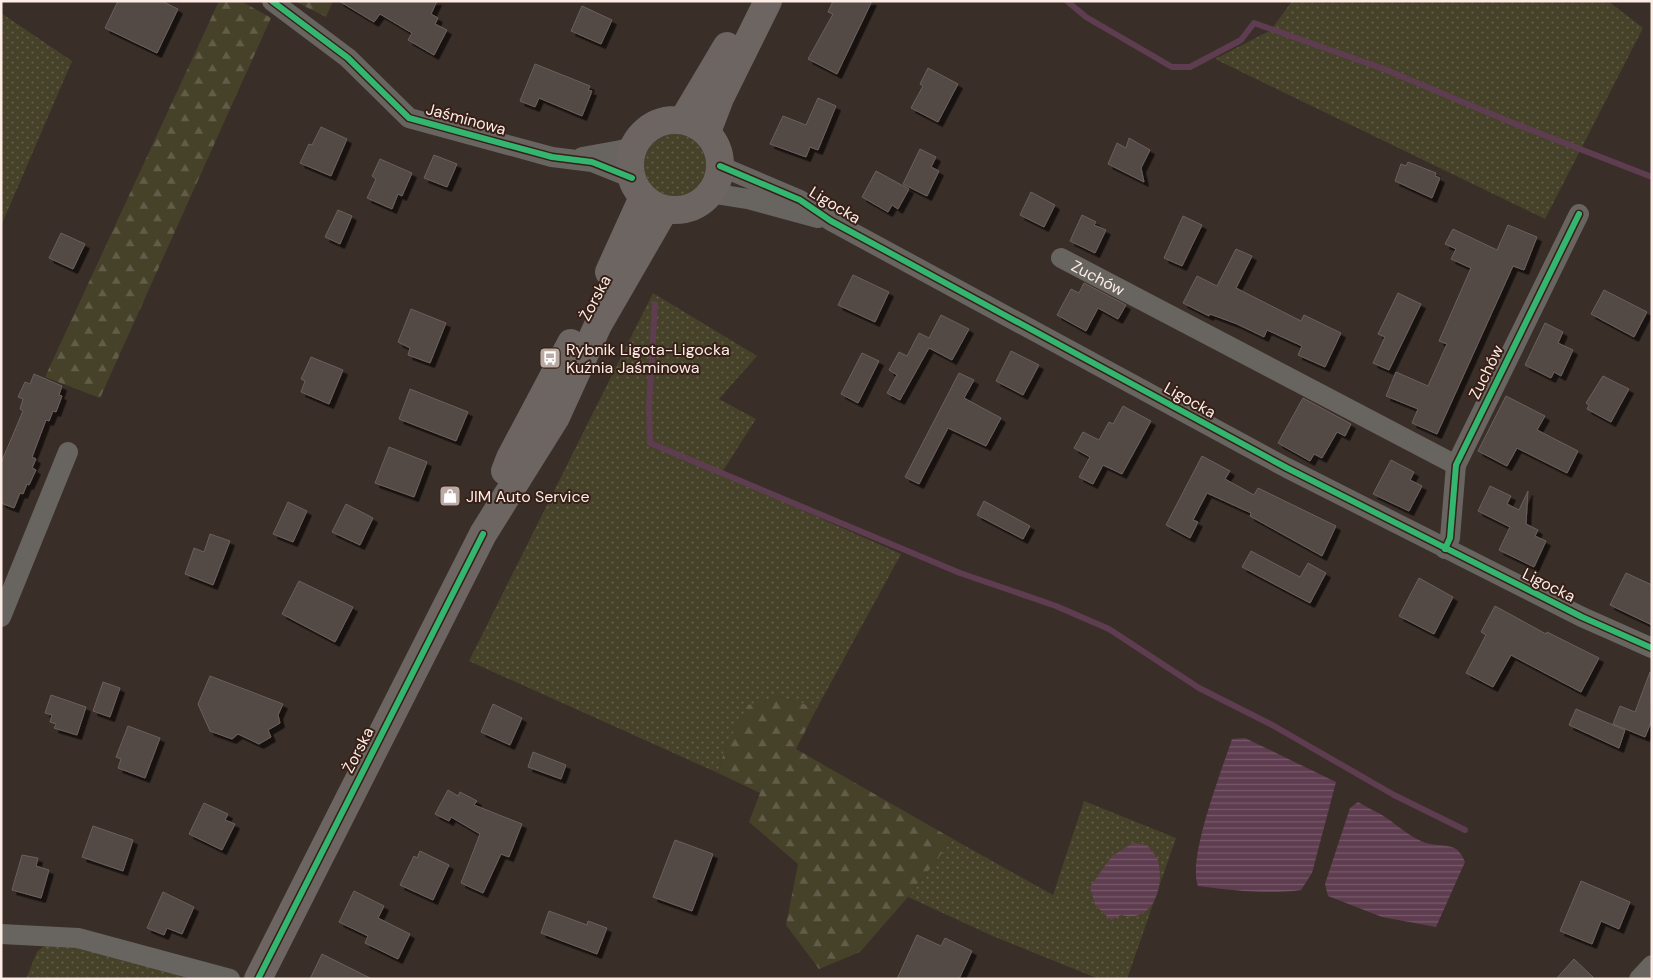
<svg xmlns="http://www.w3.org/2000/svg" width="1653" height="980" font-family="'DM Sans',sans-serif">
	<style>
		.grass { fill: url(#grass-dots) }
		.forest { fill: url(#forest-firs) }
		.water { fill: url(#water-rules) }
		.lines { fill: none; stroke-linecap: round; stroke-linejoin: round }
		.stream { stroke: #5f3d50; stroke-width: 6 }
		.building { fill: #534845; stroke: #6b605d; filter: url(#shadow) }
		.minor { stroke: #686460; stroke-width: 20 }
		.secondary { stroke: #6c6561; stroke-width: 28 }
		.cycleway-casing { stroke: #372017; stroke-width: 9 }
		.cycleway { stroke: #33b770; stroke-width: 6 }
		.labels { text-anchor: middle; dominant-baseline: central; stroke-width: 4; stroke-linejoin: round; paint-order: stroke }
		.street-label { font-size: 16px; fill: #fdede6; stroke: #372017 }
		.poi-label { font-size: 16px; fill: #fdede6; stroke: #372017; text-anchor: start }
	</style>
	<defs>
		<pattern id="grass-dots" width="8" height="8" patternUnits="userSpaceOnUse" patternTransform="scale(1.25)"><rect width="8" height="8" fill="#464129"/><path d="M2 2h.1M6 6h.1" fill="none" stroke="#625d48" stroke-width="1.8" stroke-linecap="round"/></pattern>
		<pattern id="forest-firs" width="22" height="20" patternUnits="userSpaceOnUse" patternTransform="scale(1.25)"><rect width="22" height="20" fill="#464129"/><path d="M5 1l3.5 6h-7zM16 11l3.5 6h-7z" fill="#625d48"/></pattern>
		<pattern id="water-rules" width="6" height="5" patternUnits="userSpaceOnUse" patternTransform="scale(1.25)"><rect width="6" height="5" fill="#5f3d50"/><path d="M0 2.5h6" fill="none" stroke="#775969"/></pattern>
		<filter id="shadow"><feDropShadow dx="4.5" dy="4.5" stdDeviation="0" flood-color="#0009"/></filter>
	</defs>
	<rect width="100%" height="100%" fill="#3a2e28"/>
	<path class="grass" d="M1292 1H1608L1643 28 1545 219 1215 59 1271 30Z
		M1 13 72 61 1 226Z
		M644 165a31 31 0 1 1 62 0a31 31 0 1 1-62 0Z
		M653 293 757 356 719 399 756 419 721 474 901 554 817 708 777 696 725 748 718 773 469 661Z
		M1084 801 1176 838 1127 979H1099L995 937 908 897 953 839 1053 895Z
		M54 937 198 979H26L37 952Z"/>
	<path class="forest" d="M219 1H241L271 18 100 398 45 377Z
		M294 1H333L326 17Z
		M777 696 817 708 796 749 953 839 908 897 860 952 819 969 786 925 798 864 749 822 760 793 718 773 725 748 748 705Z"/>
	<path class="water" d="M1245 738 1336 782 1312 873 1301 890C1270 895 1230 890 1198 886 1187 858 1222 770 1232 739Z
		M1358 802C1366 807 1375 811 1382 815 1395 823 1407 835 1421 841 1441 850 1456 838 1465 862L1436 927 1382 917 1328 896 1325 884 1350 808Z
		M1133 843 1147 845C1151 850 1156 855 1158 861 1165 886 1153 924 1121 915L1111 920 1095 905 1090 887 1112 856Z"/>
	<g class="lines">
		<path class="stream" d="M1067 1 1086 17 1172 67H1190L1241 40 1254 23 1384 69 1513 123 1652 177
			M655 304 649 407 650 443 960 573 1056 606 1109 629 1199 688 1274 726 1394 795 1465 830"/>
	</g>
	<path class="building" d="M118 1H161L178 9 157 53 105 28Z
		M339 1H437L431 14 438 18 435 24 447 30 434 55 408 40 412 33 380 14 374 22Z
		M833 1H872L837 74 808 59 833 14 828 12Z
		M582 6 612 20 601 44 571 31Z
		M535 64 590 86 588 90 592 91 582 116 539 98 535 107 520 101Z
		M928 68 958 84 938 122 911 108 923 86 920 84Z
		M818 98 836 106 818 150 810 147 806 157 770 144 783 116 806 125Z
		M321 127 347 139 331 176 300 163 309 144 312 145Z
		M1129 138 1150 150 1141 168 1144 182 1108 164 1117 143 1126 148Z
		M920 149 936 157 931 167 939 171 927 196 903 184Z
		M434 155 457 164 447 187 424 178Z
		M380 159 412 173 402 196 398 194 392 209 367 198 376 179 372 176Z
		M1408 162 1436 173 1435 176 1440 178 1432 198 1395 181 1401 164 1406 166Z
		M876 171 909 189 898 209 892 205 888 212 862 197Z
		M1031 192 1055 205 1044 227 1020 215Z
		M338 210 352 216 340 244 325 237Z
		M1082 215 1096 222 1094 225 1106 230 1095 253 1070 241Z
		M1183 216 1202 225 1182 266 1164 258Z
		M1508 225 1537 237 1524 270 1513 266 1437 434 1412 423 1418 409 1386 396 1396 372 1428 386 1447 344 1439 341 1471 268 1451 259 1456 249 1445 244 1453 229 1497 250Z
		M61 233 85 244 73 269 49 258Z
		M1236 249 1252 256 1236 288 1301 321 1304 315 1341 333 1325 367 1298 355 1302 346 1267 330 1264 337 1237 324 1210 314 1209 316 1183 303 1197 276 1217 286Z
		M853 275 889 292 875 322 838 305Z
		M1084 283 1126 305 1118 319 1098 308 1086 331 1057 315 1071 289 1079 293Z
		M1604 290 1647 312 1634 337 1591 314Z
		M1398 293 1421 304 1389 370 1373 363 1385 337 1378 334Z
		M411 309 446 323 430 363 408 355 410 348 398 342Z
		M941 315 969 329 952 360 929 348 900 400 887 393 897 375 889 370 899 352 907 356 919 333 929 338Z
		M1545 323 1563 332 1558 343 1573 350 1561 376 1554 372 1551 378 1525 365Z
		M1011 351 1039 365 1023 395 996 381Z
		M862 353 879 361 858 403 841 394Z
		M311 357 343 370 329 404 301 392 305 381 301 379Z
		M959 373 974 380 964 398 1001 418 986 446 948 428 919 484 905 477Z
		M34 374 62 386 59 395 62 396 56 412 53 411 49 421 46 420 32 457 36 459 32 468 36 470 29 485 27 484 23 494 20 493 14 508 1 503V463L23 411 20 409 23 399 18 397 25 382 30 384Z
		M1603 376 1629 389 1611 422 1587 409 1589 405 1586 403Z
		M410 389 468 412 456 441 399 419Z
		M1506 396 1545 416 1537 430 1578 451 1567 473 1517 448 1507 466 1478 451Z
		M1303 398 1351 424 1345 436 1337 432 1322 458 1314 454 1310 461 1278 443Z
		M1123 406 1151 421 1122 474 1103 465 1093 484 1079 477 1090 457 1074 448 1083 432 1099 440 1109 422 1113 424Z
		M389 447 427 462 414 497 375 483Z
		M1202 456 1230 471 1225 479 1254 495 1258 488 1336 526 1322 556 1250 516 1251 513 1207 493 1193 520 1198 522 1190 538 1166 525Z
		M1391 460 1414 472 1410 480 1422 486 1409 511 1373 494Z
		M1490 486 1511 496 1507 504 1519 510 1528 491 1526 524 1538 530 1535 536 1546 541 1534 567 1499 550 1510 527 1478 511Z
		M984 501 1030 526 1023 539 977 515Z
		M288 502 307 511 293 542 273 534Z
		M346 504 373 518 360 545 332 532Z
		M210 534 230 541 213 585 185 574 194 548 204 552Z
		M1251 551 1300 577 1308 563 1326 573 1310 603 1242 567Z
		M1626 573 1652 585V625L1610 605Z
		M1419 578 1453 597 1434 634 1399 616Z
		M299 581 353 607 335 642 282 614Z
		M1495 606 1546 634 1547 632 1599 658 1581 692 1511 655 1493 687 1466 673 1486 635 1481 632Z
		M1650 672 1652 720 1645 737 1613 724 1620 706 1635 712Z
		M210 676 283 704 278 715 280 723 268 730 271 737 259 744 238 734 232 739 210 731 198 704Z
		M103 682 120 688 110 717 93 711Z
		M51 695 86 707 77 735 54 728 56 724 50 722 52 715 45 713Z
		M493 704 522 718 510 745 481 732Z
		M1576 709 1625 730 1619 748 1569 725Z
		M128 726 160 738 145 778 118 768 121 759 116 757Z
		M533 752 566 765 561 779 528 767Z
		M448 790 458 796 460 792 477 801 474 805 522 824 509 857 501 854 483 893 461 883 480 834 451 817 449 821 435 814Z
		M204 803 228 814 225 820 235 824 222 850 189 834Z
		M93 826 133 840 123 871 82 857Z
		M675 840 713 854 692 911 653 897Z
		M420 851 449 865 433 900 400 885 414 856 417 858Z
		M22 855 38 858 36 866 49 870 41 898 12 890Z
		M1581 881 1630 902 1619 929 1601 921 1592 944 1560 931Z
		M354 891 384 906 378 918 410 934 398 959 365 943 368 936 339 922Z
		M163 892 194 907 182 934 167 928 164 935 147 928Z
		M549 911 587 925 588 921 607 928 597 954 541 933Z
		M917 935 941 946 945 938 972 951 959 979H897Z
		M322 954 372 979H310Z
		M1574 959 1595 979H1556Z"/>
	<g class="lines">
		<g class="minor">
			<path d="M272 1 348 58 409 118 552 157 592 162 632 178"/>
			<path d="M582 157 621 150 634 146"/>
			<path d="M720 166 800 200 831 221 1287 468 1582 617 1652 648"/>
			<path d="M710 193 748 199 818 218"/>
			<path id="s1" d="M1061 258 1456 465"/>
			<path d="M1445 549 1450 538 1456 465 1579 214"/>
			<path d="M1 617 68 452"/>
			<path d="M1 934 78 938 230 979"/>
			<path d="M1639 979 1652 965"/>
		</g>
		<path class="secondary" d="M630 165a45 45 0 1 1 90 0a45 45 0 1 1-90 0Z
			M683 120 727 46
			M707 132 720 98 768 1
			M609 272 643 197
			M505 471 510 458 571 343
			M258 979 483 534 556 417 598 325 665 209"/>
		<g class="cycleway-casing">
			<path id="cycleway" d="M272 1 348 58 409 118 552 157 592 162 632 178
				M720 166 800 200 831 221 1287 468 1582 617 1652 648
				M1445 549 1450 538 1456 465 1579 214
				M258 979 483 534"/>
		</g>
		<use href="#cycleway" class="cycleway"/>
	</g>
	<defs>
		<g id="bus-square" transform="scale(1.125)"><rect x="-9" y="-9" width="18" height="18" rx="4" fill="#b9aaa4" stroke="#372017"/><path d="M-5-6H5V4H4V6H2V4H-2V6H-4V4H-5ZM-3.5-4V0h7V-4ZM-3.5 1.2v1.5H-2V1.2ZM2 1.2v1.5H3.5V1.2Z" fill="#fff"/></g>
		<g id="shop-square" transform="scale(1.125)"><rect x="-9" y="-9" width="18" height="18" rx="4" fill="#b9aaa4" stroke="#372017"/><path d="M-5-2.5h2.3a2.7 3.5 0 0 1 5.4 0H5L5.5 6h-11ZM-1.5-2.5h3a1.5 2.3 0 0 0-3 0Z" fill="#fff"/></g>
	</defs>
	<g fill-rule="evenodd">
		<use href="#bus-square" x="550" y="358"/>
		<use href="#shop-square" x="450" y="496"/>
	</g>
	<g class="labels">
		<g class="street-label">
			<text transform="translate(466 119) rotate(15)">Jaśminowa</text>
			<text transform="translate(835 205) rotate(31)">Ligocka</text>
			<text stroke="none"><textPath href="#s1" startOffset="42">Zuchów</textPath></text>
			<text transform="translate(595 298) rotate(-62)">Żorska</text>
			<text transform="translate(1486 372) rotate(-64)">Zuchów</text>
			<text transform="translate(1190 400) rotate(29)">Ligocka</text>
			<text transform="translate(1549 585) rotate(26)">Ligocka</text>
			<text transform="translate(358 750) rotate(-63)">Żorska</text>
		</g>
		<g class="poi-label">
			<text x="566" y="349">Rybnik Ligota-Ligocka<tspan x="566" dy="18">Kuźnia Jaśminowa</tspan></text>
			<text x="466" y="496">JIM Auto Service</text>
		</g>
	</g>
	<rect width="1653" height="980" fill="none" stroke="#fdede6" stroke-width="5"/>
</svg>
